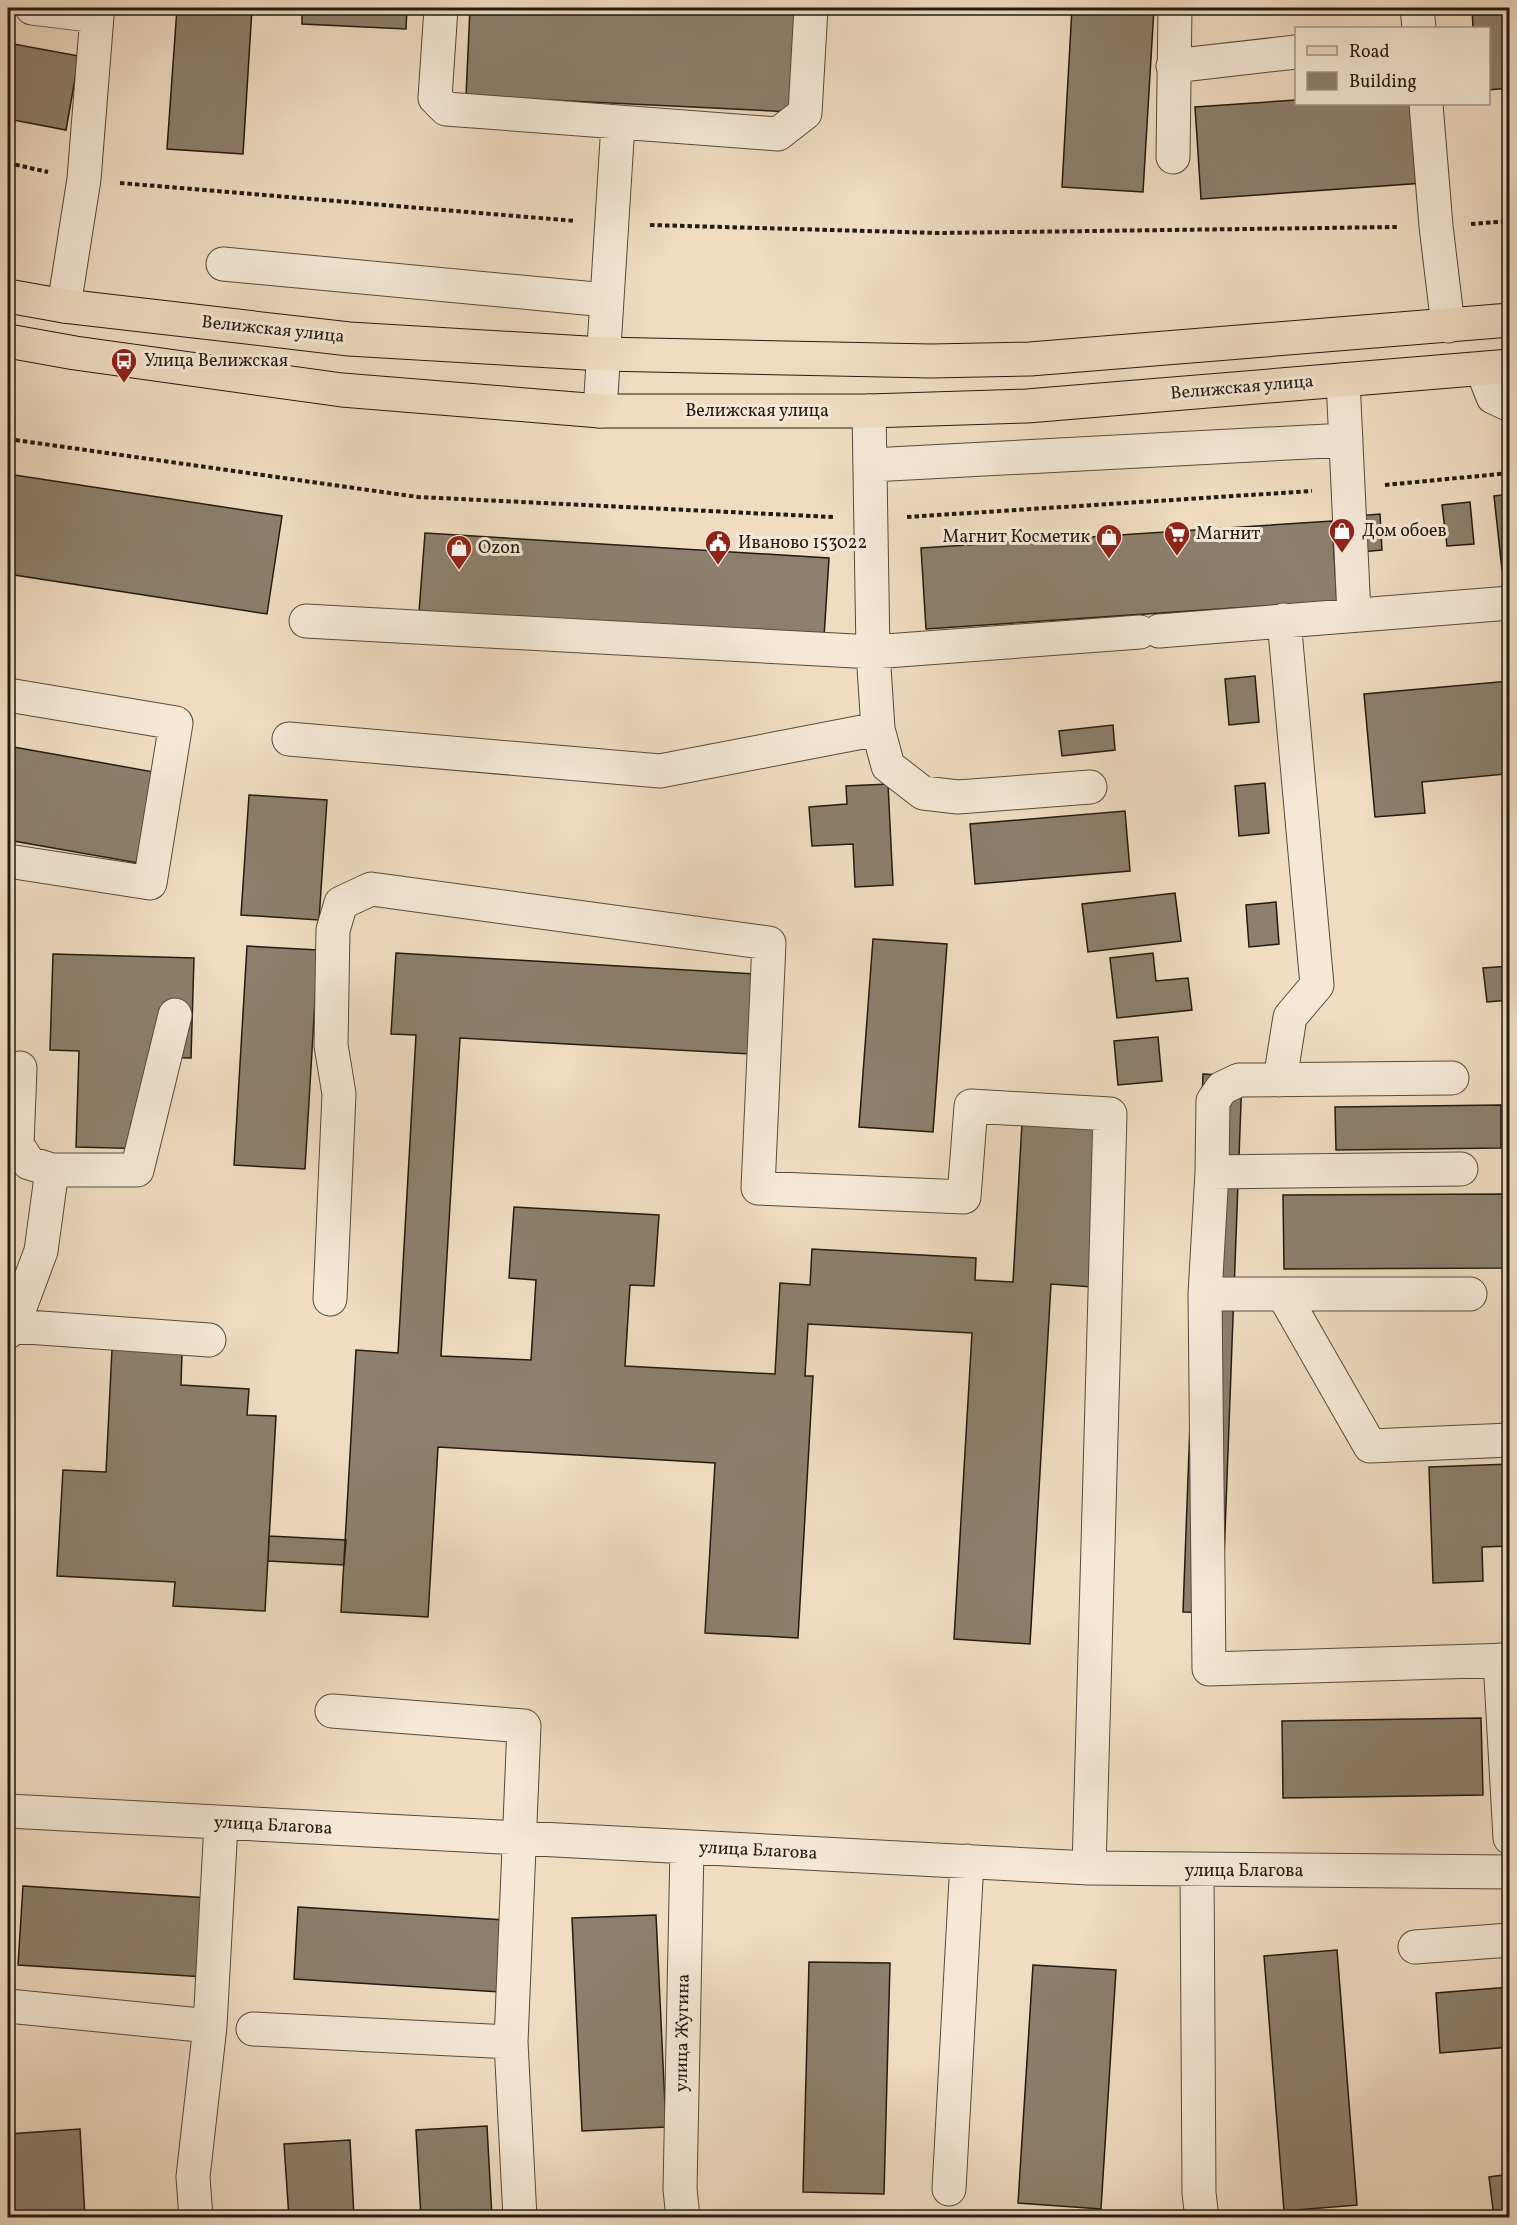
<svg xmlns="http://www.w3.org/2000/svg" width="1517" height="2225" font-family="Vollkorn,serif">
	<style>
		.building { fill: #8d7f6d; stroke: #231a12; stroke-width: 1.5 }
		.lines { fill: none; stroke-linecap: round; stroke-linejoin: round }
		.minor-casing { stroke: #564a3e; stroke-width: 35 }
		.major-casing { stroke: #231a12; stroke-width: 35 }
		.path { stroke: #231a12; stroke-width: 4; stroke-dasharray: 4.5 3; stroke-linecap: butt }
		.minor { stroke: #f5e8d7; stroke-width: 33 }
		.major { stroke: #efdcc1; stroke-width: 33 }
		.labels { text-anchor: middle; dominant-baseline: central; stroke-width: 6; stroke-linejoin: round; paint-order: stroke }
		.street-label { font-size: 18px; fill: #231a12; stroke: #f5e8d7 }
		.poi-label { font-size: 18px; fill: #231a12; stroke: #f5e8d7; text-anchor: start }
	</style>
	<rect width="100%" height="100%" fill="#efdcc1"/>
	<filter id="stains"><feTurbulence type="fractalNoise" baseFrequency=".00333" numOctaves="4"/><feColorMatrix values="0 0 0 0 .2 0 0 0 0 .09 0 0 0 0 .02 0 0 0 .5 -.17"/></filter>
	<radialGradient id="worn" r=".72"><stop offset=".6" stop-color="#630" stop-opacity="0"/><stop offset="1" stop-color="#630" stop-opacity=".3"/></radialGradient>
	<path class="building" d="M177 8H252L243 154 167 149Z
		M302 8H407L406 29 302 24Z
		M470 8H583L703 13 704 8H798L793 112 466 96Z
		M1072 8H1154L1143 192 1062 187Z
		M1472 8H1510V88L1488 90V28H1473Z
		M8 43 79 56 66 130 8 119Z
		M1296 100V104H1418L1424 183 1201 199 1195 107Z
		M8 474 282 516 267 614 8 574Z
		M1510 494V570H1502L1494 496Z
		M1470 502 1474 544 1447 546 1442 505Z
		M1380 514 1382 550 1360 552 1357 516Z
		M1332 521 1337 601 926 629 921 548Z
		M425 533 829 558 824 637 419 612Z
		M1255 676 1259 722 1229 725 1225 679Z
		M1510 681V805L1505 774 1422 782 1425 813 1375 817 1364 694Z
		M1113 725 1115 750 1062 756 1059 731Z
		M8 746 154 772 138 863 8 840Z
		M1265 783 1269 833 1239 836 1235 786Z
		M888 784 893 885 855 887 853 844 812 846 809 807 847 804 846 786Z
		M249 795 327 800 319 920 241 915Z
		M1125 811 1130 871 975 884 970 824Z
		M1175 893 1181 941 1088 952 1082 904Z
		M1276 902 1279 944 1249 947 1246 905Z
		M873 939 947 944 933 1132 859 1127Z
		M247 946 318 950 305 1169 234 1165Z
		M396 953 755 974 750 1054 460 1038 441 1356 531 1360 536 1280 509 1278 514 1207 659 1215 654 1286 630 1285 625 1366 775 1374 780 1283 810 1285 812 1249 976 1258 975 1280 1013 1282 1022 1123 1102 1127 1093 1287 1051 1284 1030 1644 954 1639 972 1333 808 1324 805 1376H813L798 1638 705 1633 715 1463 438 1447 428 1617 341 1612 356 1350 398 1353 416 1035 391 1034Z
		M1153 953 1156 981 1188 978 1192 1010 1117 1018 1110 958Z
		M53 954 194 958 191 1058 156 1057 154 1149 76 1147 79 1051 50 1050Z
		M1510 966V1000L1487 1002 1483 968Z
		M1158 1037 1162 1081 1118 1085 1114 1041Z
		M1203 1074 1242 1076 1222 1613 1183 1612Z
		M1501 1105V1148L1336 1150 1335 1107Z
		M1510 1194V1268L1284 1269 1283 1195Z
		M112 1349 182 1353 181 1385 249 1389 247 1415 276 1416 265 1611 173 1606 175 1582 57 1576 63 1470 106 1472Z
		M1510 1464V1546L1482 1547 1483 1581 1433 1583 1429 1467Z
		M269 1536 346 1540 344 1565 268 1561Z
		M1481 1718 1483 1795 1283 1798 1282 1721Z
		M23 1886 225 1899 220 1978 18 1965Z
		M298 1907 505 1920 500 1992 294 1979Z
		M656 1915 666 2127 582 2131 572 1918Z
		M1337 1950 1357 2205 1284 2211 1264 1956Z
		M809 1962 890 1963 884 2194 803 2192Z
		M1033 1965 1116 1970 1101 2209 1018 2203Z
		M1510 1987V2047L1440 2053 1436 1993Z
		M487 2126 492 2218H421L416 2130Z
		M80 2129 85 2218H10L8 2134Z
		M350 2140 354 2218H289L284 2144Z
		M1510 2174V2218H1494L1489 2177Z
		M647 2215V2218H612Z"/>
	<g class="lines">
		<g class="minor-casing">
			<path id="minor" d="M32 8 97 16 84 179 64 306
				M441 8 435 98 446 109 778 134 805 113 811 8
				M1417 8 1419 28
				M1173 66 1296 52
				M1426 104 1436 226 1448 326
				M1173 157 1175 8
				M223 264 606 300
				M1482 369 1493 397 1510 405
				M1343 380 1354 614
				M600 411 618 124
				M869 411 873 652 878 729 888 766 923 793 958 797 1090 787
				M871 465 1346 440
				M306 621 873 652 1140 632
				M1159 631 1510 603
				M8 695 176 723 150 883 8 861
				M289 739 660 771 878 729
				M1452 1078 1239 1080 1222 1088 1213 1101 1212 1172 1205 1294 1209 1669 1510 1660
				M1280 1080 1290 1017 1317 985 1284 620
				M52 1170H137L175 1015
				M1212 1172 1461 1169
				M1205 1294H1470
				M1283 1294 1370 1446 1510 1440
				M330 1299 339 1094 331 1045 333 930 341 903 371 889 769 943 758 1188 964 1197 971 1106 1110 1114 1089 1868
				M13 1326 209 1340
				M8 1332 13 1326 41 1251 52 1170 29 1163 17 1145 20 1068
				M1500 1660 1510 1838
				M332 1711 524 1726 511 2042 520 2218
				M8 1811 1089 1868 1510 1872
				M1197 1871 1199 2193 1202 2218
				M1415 1947 1510 1940
				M8 2006 210 2026
				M253 2029 511 2042
				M949 2189 967 1861
				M196 2218 193 2177 210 2026 221 1824
				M683 2218 680 2189 687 1848"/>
		</g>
		<g class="major-casing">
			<path id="major" d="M8 296 64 306 349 339 603 354 931 361 1030 359 1510 320
				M8 341 75 353 342 390 600 411H869L1027 406 1510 366"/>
		</g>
		<path class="path" d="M8 163 48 172
			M120 183 576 221
			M1471 224 1510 221
			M650 225 939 233 1398 227
			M8 439 418 497 833 517
			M1385 485 1510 473
			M907 517 1312 491"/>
		<use href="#minor" class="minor"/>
		<use href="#major" class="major"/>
	</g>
	<defs>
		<g id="bus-pin" transform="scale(1.35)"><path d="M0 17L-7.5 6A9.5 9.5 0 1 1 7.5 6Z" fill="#8f2418" stroke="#f5e8d7"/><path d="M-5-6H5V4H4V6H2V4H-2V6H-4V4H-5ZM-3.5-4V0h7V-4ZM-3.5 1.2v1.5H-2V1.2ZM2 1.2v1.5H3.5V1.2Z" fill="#fff"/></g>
		<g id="shop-pin" transform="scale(1.35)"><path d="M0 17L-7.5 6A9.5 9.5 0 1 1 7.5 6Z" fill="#8f2418" stroke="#f5e8d7"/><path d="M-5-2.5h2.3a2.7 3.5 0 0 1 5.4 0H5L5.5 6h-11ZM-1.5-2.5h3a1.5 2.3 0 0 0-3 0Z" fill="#fff"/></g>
		<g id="supermarket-pin" transform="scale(1.35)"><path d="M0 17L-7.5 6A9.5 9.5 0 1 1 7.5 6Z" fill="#8f2418" stroke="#f5e8d7"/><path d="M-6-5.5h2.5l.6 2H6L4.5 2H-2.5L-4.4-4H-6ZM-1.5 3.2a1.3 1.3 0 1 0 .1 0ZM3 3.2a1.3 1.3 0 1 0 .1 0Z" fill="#fff"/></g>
		<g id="civic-pin" transform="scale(1.35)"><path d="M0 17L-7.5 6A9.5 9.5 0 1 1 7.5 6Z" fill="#8f2418" stroke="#f5e8d7"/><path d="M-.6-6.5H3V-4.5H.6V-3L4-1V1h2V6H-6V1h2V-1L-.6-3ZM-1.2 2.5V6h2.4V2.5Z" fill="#fff"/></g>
	</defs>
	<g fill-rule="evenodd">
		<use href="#bus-pin" x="124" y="361"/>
		<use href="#shop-pin" x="1342" y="531"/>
		<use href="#supermarket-pin" x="1177" y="534"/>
		<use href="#shop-pin" x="1109" y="537"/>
		<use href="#civic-pin" x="718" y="543"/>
		<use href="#shop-pin" x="459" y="548"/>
	</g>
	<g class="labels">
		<g class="street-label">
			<text transform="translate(273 330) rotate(6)">Велижская улица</text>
			<text transform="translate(1242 388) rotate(-5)">Велижская улица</text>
			<text x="757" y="411">Велижская улица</text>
			<text transform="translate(273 1826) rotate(3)">улица Благова</text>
			<text transform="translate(758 1851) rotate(3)">улица Благова</text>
			<text x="1244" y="1871">улица Благова</text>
			<text transform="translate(683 2033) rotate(-89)">улица Жугина</text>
		</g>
		<g class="poi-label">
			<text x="144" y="361">Улица Велижская</text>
			<text x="1362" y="531">Дом обоев</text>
			<text x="1196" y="534">Магнит</text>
			<text x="1090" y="537" text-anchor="end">Магнит Косметик</text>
			<text x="738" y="543">Иваново 153022</text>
			<text x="478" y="548">Ozon</text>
		</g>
	</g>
	<rect width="1517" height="2225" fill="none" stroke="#efdcc1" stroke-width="30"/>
	<rect x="9" y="9" width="1499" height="2207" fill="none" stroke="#231a12" stroke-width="3"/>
	<rect x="15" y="15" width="1487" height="2195" fill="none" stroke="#231a12" stroke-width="1.5"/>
	<rect x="1295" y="27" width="195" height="78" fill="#f5e8d7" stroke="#a19688" stroke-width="1.5"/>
	<rect x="1307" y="46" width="30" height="9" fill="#efdcc1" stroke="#a19688" stroke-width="1.5"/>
	<text x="1349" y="57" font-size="18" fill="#231a12">Road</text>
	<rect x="1307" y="72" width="30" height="18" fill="#8d7f6d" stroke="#a19688" stroke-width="1.5"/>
	<text x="1349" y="87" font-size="18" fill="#231a12">Building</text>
	<rect width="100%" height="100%" filter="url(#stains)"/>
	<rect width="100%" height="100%" fill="url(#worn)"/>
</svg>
